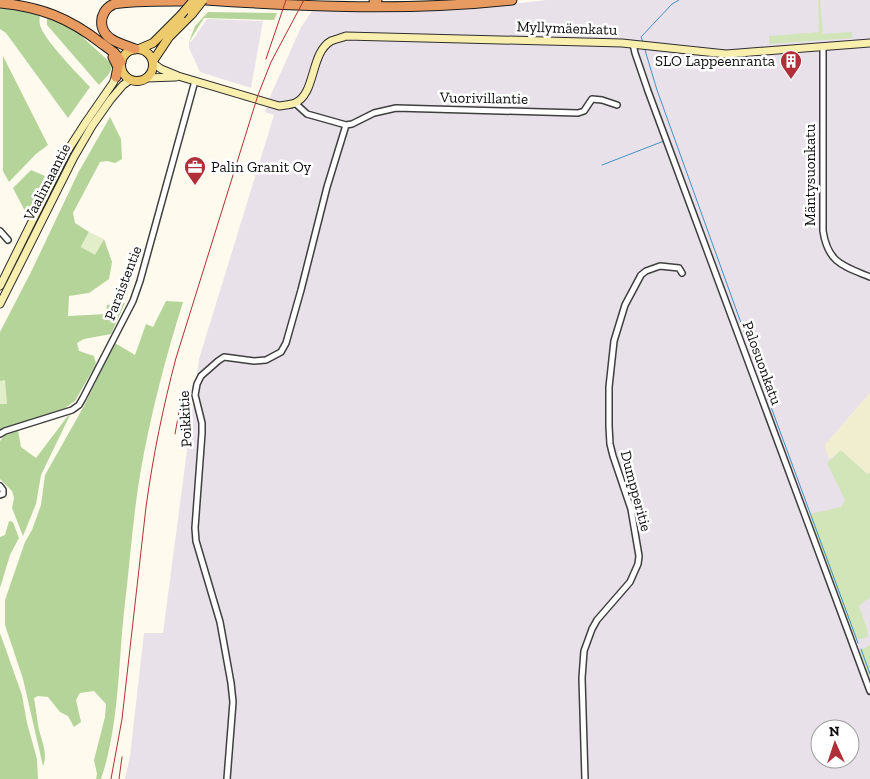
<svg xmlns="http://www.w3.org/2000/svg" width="870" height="779" font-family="'Zilla Slab',serif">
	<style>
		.industrial { fill: #e9e1ea; fill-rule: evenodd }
		.farmland { fill: #f1eecf }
		.green { fill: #d1e5b9 }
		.forest { fill: #b5d49a }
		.pitch { fill: #e2edca }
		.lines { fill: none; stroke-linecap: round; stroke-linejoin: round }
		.stream { stroke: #4292c2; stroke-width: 1 }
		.street-casing { stroke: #3f3f3f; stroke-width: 8 }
		.secondary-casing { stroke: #2e2e2e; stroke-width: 9 }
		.primary-casing { stroke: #1d1d1d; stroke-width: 10 }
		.highway-casing { stroke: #1d1d1d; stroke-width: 11 }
		.street { stroke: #fff; stroke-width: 5 }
		.secondary { stroke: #f8eead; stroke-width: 7 }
		.primary { stroke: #edcb6d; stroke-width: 8 }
		.highway { stroke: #e89b60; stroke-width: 9 }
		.rail { stroke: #b03039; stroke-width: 1 }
		.primary-bridge-casing { stroke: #1d1d1d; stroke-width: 10; stroke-linecap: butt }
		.primary-bridge { stroke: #edcb6d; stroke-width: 8 }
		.labels { text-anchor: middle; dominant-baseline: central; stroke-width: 5; stroke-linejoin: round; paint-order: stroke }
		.street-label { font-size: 15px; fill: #0c0c0c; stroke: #fff }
		.poi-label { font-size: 15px; fill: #0c0c0c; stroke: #fff; text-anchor: end }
	</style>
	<rect width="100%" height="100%" fill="#fefaed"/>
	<path class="industrial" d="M547 0H870V393L825 445 830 459 841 450 867 474 870 473V779H125L130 756 144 633H163L199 359 274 115 265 112 269 99 301 27 312 11H428L486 7ZM820 729H850V759H820Z
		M207 19 263 21 251 88 200 72 189 48V42L192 41Z"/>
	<path class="farmland" d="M870 393V473L867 474 841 450 830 459 828 457 825 445Z"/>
	<path class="green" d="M818 0H820L823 34 851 32H852V38L769 44V36L819 32Z
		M841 450 867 474 870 473V597L859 606 867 628 868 637 860 639 857 638 852 630 814 529 810 514 841 507 845 500 827 463Z
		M870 645V680L859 653 861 650Z"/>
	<path class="forest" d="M0 7 40 13C40 16 39 21 40 25 44 40 78 74 90 87L68 118 6 33 0 29Z
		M208 12 277 13 274 20 204 18 189 42 195 26Z
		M47 16 77 32 113 65 109 74 99 85 47 25Z
		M3 56 48 145 36 154 9 182 3 171Z
		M110 117 121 139 122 159 115 163 107 161 100 162 73 213 75 223 89 232 81 247 95 254 104 239 112 262 109 279 89 293 69 296 68 316 106 314 107 305 125 303 111 334 84 339 77 343 79 351 94 356 96 364 75 401 65 408 0 430V332L32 270 78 173Z
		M31 170 45 176 27 215 13 188Z
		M166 301 183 302C165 359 150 417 140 475 133 517 130 561 125 603 118 661 120 723 101 779H96L97 774 94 760 105 717 106 704 94 691 80 693 76 700 81 722 74 727 68 716 60 712 48 697 38 696 34 698C36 708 37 720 39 730 42 741 48 755 43 766L23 679 5 625V600L25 542 32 530 41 505 45 475 84 406 115 343 135 355 146 324 153 327Z
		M70 415 41 475 36 504 23 536 12 508 14 498 12 491 0 479V441L4 436 18 430 21 447 36 458 67 417Z
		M9 521 13 522 19 538 10 555 0 588V537L5 535Z
		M0 633 22 695 27 723 37 759 38 779H0Z"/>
	<path class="pitch" d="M89 232 104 239 95 255 81 247Z
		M5 380 7 404H0V381Z"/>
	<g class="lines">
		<path class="stream" d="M643 42 641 37 672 4 679 0
			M645 50 657 90 758 370
			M602 165 664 141
			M760 377 858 643
			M861 649 870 674"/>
		<g class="street-casing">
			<path id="street" d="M633 44 635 53 648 91 870 691
				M823 47V231C828 263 843 266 870 277
				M295 103 307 114 346 125 352 124 374 113 396 108 578 113 584 111 592 99 602 100 617 105
				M0 231 8 240
				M0 434 5 431 72 410 79 405 83 398 133 301 140 281 195 81
				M0 486 3 490V494L0 495
				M227 779 233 702 231 683 220 622 196 541 195 528 202 433V423L195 395 197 384 201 376 218 361 224 357 254 361 266 360 281 352 286 343 301 290 327 187 346 125
				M585 779 582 678 584 651 592 629 597 620 630 582 638 564 639 556 631 509 613 456 610 444 609 426V387L614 341 625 305 641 275 646 271 660 266 679 268 682 273"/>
		</g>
		<g class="secondary-casing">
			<path id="secondary" d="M153 63 161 69 178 76 279 106C284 105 290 105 295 103 316 94 310 53 331 41 336 39 341 38 346 36L622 43 726 54 870 43
				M146 78 176 77
				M0 286 66 153 86 122 113 83 117 74
				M0 304 74 157 92 126 111 99 123 85 130 80"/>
		</g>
		<g class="primary-casing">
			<path id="primary" d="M121 65a16 16 0 1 1 32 0a16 16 0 1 1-32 0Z
				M139 49 153 43 181 15
				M153 61 169 37 192 14"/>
		</g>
		<g class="highway-casing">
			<path id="highway" d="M206 0C308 7 411 11 512 0
				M374 0H377
				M0 3C41 7 69 18 101 43 108 48 117 53 121 62
				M135 49C123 44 105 41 102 26 100 16 106 7 114 4 131 0 179 1 199 1
				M113 57 118 67 116 77"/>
		</g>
		<use href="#street" class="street"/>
		<use href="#secondary" class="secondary"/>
		<use href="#primary" class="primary"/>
		<use href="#highway" class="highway"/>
		<path class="rail" d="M266 59 286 0
			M175 434 179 412
			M111 779 122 719 146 507C153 456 163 407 176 358L258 95 271 62 304 0
			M119 779 122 757"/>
		<g class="primary-bridge-casing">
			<path id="primary-bridge" d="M192 14 203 0
				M181 15 194 0"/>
		</g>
		<use href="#primary-bridge" class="primary-bridge"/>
	</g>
	<defs>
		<g id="building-pin" transform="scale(1.125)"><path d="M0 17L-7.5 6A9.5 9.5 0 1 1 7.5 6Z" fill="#b03039" stroke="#fff"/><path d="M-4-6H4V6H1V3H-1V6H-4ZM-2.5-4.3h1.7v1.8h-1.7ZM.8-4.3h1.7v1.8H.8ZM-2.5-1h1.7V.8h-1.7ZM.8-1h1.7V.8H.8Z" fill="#fff"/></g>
		<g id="office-pin" transform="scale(1.125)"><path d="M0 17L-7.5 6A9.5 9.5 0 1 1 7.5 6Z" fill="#b03039" stroke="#fff"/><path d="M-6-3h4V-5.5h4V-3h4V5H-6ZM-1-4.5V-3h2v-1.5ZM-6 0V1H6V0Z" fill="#fff"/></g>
	</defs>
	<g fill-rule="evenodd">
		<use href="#building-pin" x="791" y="61"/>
		<use href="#office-pin" x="195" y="167"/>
	</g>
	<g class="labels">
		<g class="street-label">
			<text transform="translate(567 28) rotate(2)">Myllymäenkatu</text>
			<text transform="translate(484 98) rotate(1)">Vuorivillantie</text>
			<text transform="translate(810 175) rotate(-90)">Mäntysuonkatu</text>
			<text transform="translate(47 182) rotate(-63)">Vaalimaantie</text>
			<text transform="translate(123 283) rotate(-69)">Paraistentie</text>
			<text transform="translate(762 363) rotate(70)">Palosuonkatu</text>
			<text transform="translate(185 419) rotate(-93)">Poikkitie</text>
			<text transform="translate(636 491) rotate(75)">Dumpperitie</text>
		</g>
		<g class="poi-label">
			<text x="775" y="61">SLO Lappeenranta</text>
			<text x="211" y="167" text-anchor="start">Palin Granit Oy</text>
		</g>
	</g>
	<g transform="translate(835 744) rotate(357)"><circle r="24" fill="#ffffff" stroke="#9e9e9e"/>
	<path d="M0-4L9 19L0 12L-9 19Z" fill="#b03039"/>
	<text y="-8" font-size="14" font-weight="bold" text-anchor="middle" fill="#0c0c0c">N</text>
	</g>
</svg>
